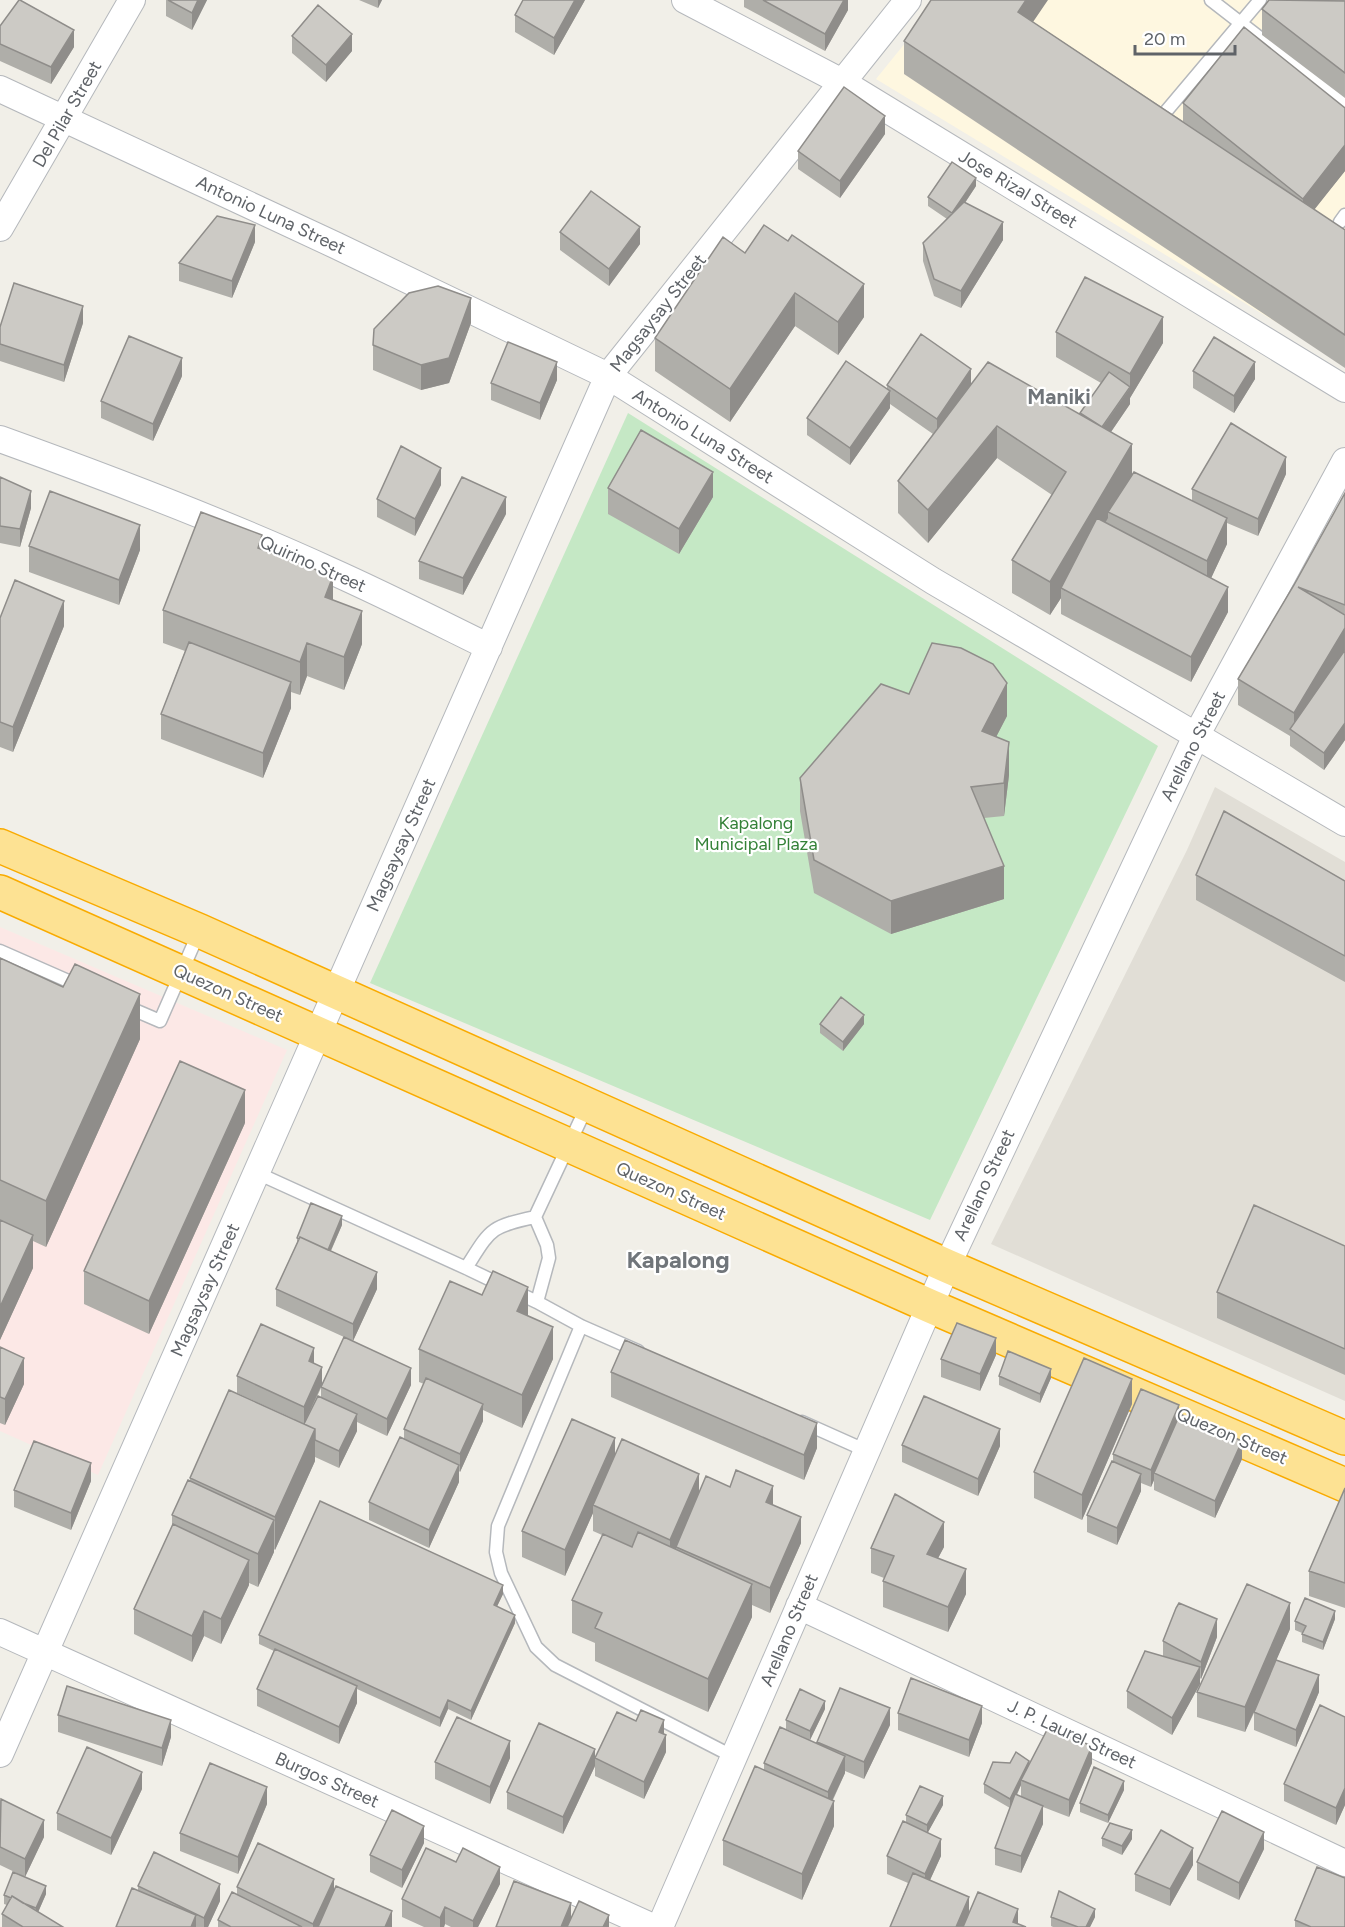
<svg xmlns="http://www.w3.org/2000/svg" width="1345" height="1927" font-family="Figtree,sans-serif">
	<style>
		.commercial { fill: #fef7e0 }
		.education { fill: #e1ded6 }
		.medical { fill: #fce8e6 }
		.green { fill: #c5e8c5 }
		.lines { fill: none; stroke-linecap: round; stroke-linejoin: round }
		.lane-casing { stroke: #b5b8bc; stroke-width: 15 }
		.street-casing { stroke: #b5b8bc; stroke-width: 28 }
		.highway-casing { stroke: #f9ab00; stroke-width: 36 }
		.lane { stroke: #fff; stroke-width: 12 }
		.street { stroke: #fff; stroke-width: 26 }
		.highway { stroke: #fde293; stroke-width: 33 }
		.wall { fill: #afaea9; fill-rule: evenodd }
		.shaded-wall { fill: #8f8d8a }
		.building { fill: #cccac5; stroke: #8f8d8a; stroke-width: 1.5 }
		.labels { text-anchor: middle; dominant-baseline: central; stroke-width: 4.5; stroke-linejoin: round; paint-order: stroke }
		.street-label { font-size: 18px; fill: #5f6368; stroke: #fff }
		.park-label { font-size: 18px; fill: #348238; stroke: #fff }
		.quarter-label { font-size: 21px; font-weight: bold; fill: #70757a; stroke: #fff }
		.district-label { font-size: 24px; font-weight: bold; fill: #70757a; stroke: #fff }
	</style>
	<rect width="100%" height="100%" fill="#f1efe8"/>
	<path class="commercial" d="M940 0H1345V364L876 79Z"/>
	<path class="education" d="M1215 787 1345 862V1401L991 1244 1187 850Z"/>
	<path class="medical" d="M0 927 287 1050 98 1475 0 1431Z"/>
	<path class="green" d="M628 413 1158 746 930 1220 370 983Z"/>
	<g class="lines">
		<g class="lane-casing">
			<path id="lane" d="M1211 0 1345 104
				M1163 115 1260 0
				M1340 222 1345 215
				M0 951 82 987
				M125 1006 160 1021 199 932
				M257 1173 466 1268 537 1302 581 1326 638 1351
				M466 1268C491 1229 489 1227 535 1217
				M537 1302 549 1258 547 1245 535 1217 587 1106
				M581 1326 498 1526 496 1552 501 1573 536 1647 555 1665 734 1757
				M802 1422 867 1451"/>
		</g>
		<g class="street-casing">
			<path id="street" d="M685 0 842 82 1345 389
				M0 89 335 245 608 376 933 581 1345 823
				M0 228 132 0
				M0 439C111 479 222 521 329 570 383 594 436 621 489 647
				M799 1606 1345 1863
				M0 1632 653 1927
				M0 1754 608 376 908 0
				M660 1927 947 1266 1196 736 1345 461"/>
		</g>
		<g class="highway-casing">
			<path id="highway" d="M0 846 200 931 947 1266 1345 1438
				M0 892 930 1306 1345 1485"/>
		</g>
		<use href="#lane" class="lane"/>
		<use href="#street" class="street"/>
		<use href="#highway" class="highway"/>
	</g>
	<path class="wall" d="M166 0H207L192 30 166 16Z
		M359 0H382L378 8Z
		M585 0 554 55 515 32V15Z
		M744 0H848V10L825 51 744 7Z
		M1269 0H1345V98L1262 35V9Z
		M1033 22 1183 121V103L1345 108V171L1314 209 1345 230V368L904 74V41Z
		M0 26 74 47 51 84 0 61Z
		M292 36 352 51 326 82 292 53Z
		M885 134 840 198 798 169V151Z
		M976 186 965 203 1003 240 961 308 934 296 923 261V243L947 219 928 206V197Z
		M560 232 640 244 609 286 560 250Z
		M788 241 864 317 838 355 795 326 730 422 655 371V338L745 253Z
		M255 242 232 298 179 281V263Z
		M83 323 64 382 0 361V327Z
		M471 323 449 383 421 390 373 370V345Z
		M1056 332 1163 343 1130 398V404L1111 432 1132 475 1192 501V489L1286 474 1258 536 1227 523V544L1211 578 1228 612 1191 682 1061 614V598L1050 615 1012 593V560L1052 495 997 458 928 543 898 513V481L933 434 890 404V408L850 465 807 435V418L887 389V385H971L1080 414 1101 383 1056 357Z
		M1193 371 1255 379 1234 413 1193 388Z
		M182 376 153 441 101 418V401Z
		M557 380 540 420 491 400V383Z
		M0 477 31 508 20 547 0 543Z
		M441 485 415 536 377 517V499Z
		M608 488 713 497 679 554 608 514Z
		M1345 493V740L1324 770 1290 746V736L1238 705V679L1294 585Z
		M506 514 463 595 419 579V561Z
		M29 546 140 550 119 605 29 572Z
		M262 549 333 600 362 644 344 690 307 676 300 695 291 692V708L263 778 161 739V714L185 651 163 643V610Z
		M0 618 64 626 13 752 0 747Z
		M909 694 1007 716 996 737 1009 775 1004 816 984 818 1004 899 891 934 814 893 800 811V778Z
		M1196 875 1345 881V982L1196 900Z
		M0 958 140 1039 46 1247 33 1241V1268L0 1340Z
		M820 1024H864L843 1051 820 1033Z
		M245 1123 149 1334 84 1304V1271Z
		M342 1225 331 1251 377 1289 353 1341 411 1385 387 1436 357 1422V1431L339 1468 315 1457V1461L275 1550 274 1549V1552L258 1587 249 1583V1585L221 1644 204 1636 192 1662 134 1634V1609L172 1526V1515L190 1481V1478L294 1419 237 1393V1376L314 1364 322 1384 344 1337 276 1306V1289L297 1243V1238ZM321 1388V1397L308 1416Z
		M1345 1246V1375L1217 1318V1292Z
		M528 1316 553 1359 522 1428 483 1410V1421L460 1472 459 1471V1482L429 1548 369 1520V1502L404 1439V1429L424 1384 419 1382V1349Z
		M0 1347 24 1384 5 1425 0 1423Z
		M996 1355 980 1391 941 1377V1359Z
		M611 1372 817 1448 804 1480 611 1397Z
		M999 1376 1051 1378 1040 1403 999 1385Z
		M1132 1404 1082 1520 1034 1498V1472Z
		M1179 1418 1242 1459 1215 1518 1154 1490V1480L1151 1487 1141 1483V1491L1117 1545 1087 1532V1515L1113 1462V1454Z
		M902 1445 1000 1446 978 1496 902 1462Z
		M615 1456 699 1493 773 1505 801 1543 770 1613 752 1605V1617L708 1712 595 1661V1643L572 1633V1600L602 1535 593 1531V1513L565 1576 522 1557V1531Z
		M91 1481 71 1530 14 1507V1490Z
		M1345 1488V1608L1309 1596V1571Z
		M944 1547 938 1558 966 1594 948 1632 883 1607V1581L884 1578 871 1573V1548Z
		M503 1594 497 1606 515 1623 471 1720 448 1709 440 1727 357 1689V1703L339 1744 257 1706V1689L274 1651 259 1644V1635Z
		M1335 1619 1323 1650 1302 1642V1633L1295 1630V1621Z
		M1290 1629 1276 1660 1319 1692 1296 1747 1254 1730V1713L1245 1732 1197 1717V1692Z
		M1217 1637 1201 1679 1200 1678V1684L1172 1735 1127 1708V1691L1163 1656V1641Z
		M825 1709 810 1740 786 1729V1720Z
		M898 1713 982 1723 969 1757 898 1730Z
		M58 1715 171 1737 162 1766 58 1732Z
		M1345 1717V1805L1336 1825 1284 1801V1784Z
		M890 1725 864 1779 845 1771V1773L833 1800 834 1826 802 1900 723 1865V1840L764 1770V1763L817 1744V1742Z
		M664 1734 666 1752 644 1799 595 1776V1758Z
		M510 1758 490 1804 435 1779V1762Z
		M1010 1763 1029 1765 1092 1763 1069 1817 1043 1807V1824L1021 1873 995 1865V1848L1010 1808 984 1793V1784ZM1021 1785V1797L1017 1795Z
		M595 1766 563 1834 507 1809V1792Z
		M142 1789 111 1855 57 1830V1813Z
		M1124 1790 1108 1823 1080 1812V1803Z
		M0 1800 44 1837 25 1877 0 1865Z
		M267 1804 238 1874 180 1851V1833Z
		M943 1805 928 1832 941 1856 930 1880 969 1912 1018 1909 890 1927 908 1883 887 1874V1856L906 1822V1815Z
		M1102 1838 1132 1839 1122 1855 1102 1846Z
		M424 1843 402 1888 370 1872V1855Z
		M1264 1849 1239 1900 1197 1880V1862Z
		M1193 1865 1170 1906 1135 1891V1874Z
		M500 1884 478 1927H451L445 1924 444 1927H424L402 1917V1899Z
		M138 1886 220 1901 208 1927H116L138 1891Z
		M237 1887 334 1890 392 1927H218V1920L237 1894Z
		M46 1894 38 1912 63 1927H2V1914L7 1905 4 1904V1895Z
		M1051 1917H1095L1090 1927H1053L1051 1926Z
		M1295 1920 1345 1927H1295Z"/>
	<path class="shaded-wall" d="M198 0H207L192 30V13Z
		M378 0H382L378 8Z
		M575 0H585L554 55V38Z
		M844 0H848V10L825 51V34Z
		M1026 0H1048L1018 44V12Z
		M74 30V47L51 84V67Z
		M352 34V51L326 82V65Z
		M885 116V134L840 198V181Z
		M1345 145V171L1303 224V199Z
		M976 178V186L952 222V213Z
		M1003 222V240L961 308V291Z
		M255 225V242L232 298V281Z
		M640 227V244L609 286V269Z
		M864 284V317L838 355V322Z
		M795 293V326L730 422V389Z
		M471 298V323L449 383 421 390V365Z
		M83 306V323L64 382V365Z
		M1163 317V343L1130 398V404L1102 445V428L1130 388V374Z
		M182 358V376L153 441V424Z
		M557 362V380L540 420V403Z
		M1255 362V379L1234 413V396Z
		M971 369V386L937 436V419Z
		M890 391V408L850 465V448Z
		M997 426V458L928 543V510Z
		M1132 444V477L1108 512V518L1065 591 1061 588V598L1050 615V582Z
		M1286 457V474L1258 536V519Z
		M441 468V485L415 536V519Z
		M713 472V497L679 554V529Z
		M31 491V508L20 547V529Z
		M506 497V514L463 595V578Z
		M1227 518V544L1207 587V561Z
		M140 525V550L119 605V580Z
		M262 535V568L258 548Z
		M333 576V609L325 597Z
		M1228 587V612L1191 682V657Z
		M64 601V626L13 752V727Z
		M362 611V644L344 690V657Z
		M1345 628V653L1294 732V713Z
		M307 643V676L300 695V662Z
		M291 682V708L263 778V753Z
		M1007 683V716L982 764V731Z
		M1345 723V740L1324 770V753Z
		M1009 742V775L1004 816V783Z
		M1004 866V899L891 934V901Z
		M140 994V1039L46 1247V1201Z
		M864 1015V1024L843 1051V1042Z
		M245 1090V1123L149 1334V1301Z
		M342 1216V1225L327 1259V1250Z
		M33 1235V1268L0 1340V1307Z
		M377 1272V1289L353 1341V1324Z
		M528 1287V1320L517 1311Z
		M553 1327V1359L522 1428V1395Z
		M996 1338V1355L980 1391V1374Z
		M314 1348V1366L309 1361Z
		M24 1358V1384L5 1425V1399Z
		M322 1367V1384L304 1424V1407Z
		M411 1368V1385L387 1436V1419Z
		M1051 1369V1378L1040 1403V1394Z
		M1132 1379V1404L1082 1520V1495Z
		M483 1404V1421L460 1472V1454Z
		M1179 1405V1423L1154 1473V1480L1151 1487V1470Z
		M357 1414V1431L339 1468V1451Z
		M817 1423V1448L804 1480V1455Z
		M315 1429V1461L275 1550V1517Z
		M1000 1429V1446L978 1496V1479Z
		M615 1438V1463L593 1505V1513L565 1576V1550Z
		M1242 1441V1459L1215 1518V1501Z
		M91 1463V1481L71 1530V1513Z
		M459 1465V1482L429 1548V1530Z
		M699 1474V1499L676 1547V1551L670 1565V1540Z
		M1141 1474V1491L1117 1545V1528Z
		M773 1486V1512L766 1502Z
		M801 1517V1543L770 1613V1588Z
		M274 1520V1552L258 1587V1554Z
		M944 1522V1547L927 1579V1554Z
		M249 1560V1585L221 1644V1619Z
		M966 1569V1594L948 1632V1607Z
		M752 1584V1617L708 1712V1679Z
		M503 1585V1594L494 1613V1605Z
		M1290 1603V1629L1245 1732V1707Z
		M204 1611V1636L192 1662V1636Z
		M1335 1611V1619L1323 1650V1642Z
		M515 1615V1623L471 1720V1711Z
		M1217 1619V1637L1201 1679V1662Z
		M1200 1667V1684L1172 1735V1718Z
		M1319 1675V1692L1296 1747V1730Z
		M357 1686V1703L339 1744V1727Z
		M448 1700V1709L440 1727V1718Z
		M825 1701V1709L810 1740V1731Z
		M982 1706V1723L969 1757V1740Z
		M890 1708V1725L864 1779V1762Z
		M171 1720V1737L162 1766V1748Z
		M664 1720V1738L666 1735V1752L644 1799V1782L659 1732Z
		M510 1741V1758L490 1804V1787Z
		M1092 1746V1763L1069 1817V1800Z
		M595 1749V1766L563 1834V1817Z
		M845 1756V1773L828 1809V1792Z
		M1029 1761V1770L1021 1780V1785L1010 1808V1799Z
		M142 1772V1789L111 1855V1838Z
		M1124 1781V1790L1108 1823V1815Z
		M267 1787V1804L238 1874V1857Z
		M1345 1788V1805L1336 1825V1808Z
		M943 1796V1805L927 1834V1825Z
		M834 1801V1826L802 1900V1874Z
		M1043 1806V1824L1021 1873V1856Z
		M44 1820V1837L25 1877V1859Z
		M424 1826V1843L402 1888V1870Z
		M1132 1830V1839L1122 1855V1846Z
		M1264 1832V1849L1239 1900V1883Z
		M941 1839V1856L925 1891V1874Z
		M1193 1848V1865L1170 1906V1889Z
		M500 1867V1884L478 1927H473V1921Z
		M334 1879V1897L320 1927H313V1924Z
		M220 1884V1901L208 1927H204V1918Z
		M46 1886V1894L36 1917V1908Z
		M969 1897V1914L964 1927H956Z
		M571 1903V1920L568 1927H561Z
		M445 1907V1924L444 1927H440V1918Z
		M1018 1909V1926L1013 1922Z
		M1095 1909V1917L1090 1927H1086Z
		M392 1911V1927H385Z
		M196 1915V1927H191Z
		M609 1915V1927H603Z"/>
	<path class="building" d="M19 0H20L74 30 51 67 0 44V26Z
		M168 0H198L192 13Z
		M523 0H575L554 38 515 15Z
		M763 0H844L825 34Z
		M931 0H1026L1018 12 1345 230V335L904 41Z
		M1269 0 1345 1V73L1262 9Z
		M318 5 352 34 326 65 292 36Z
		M1244 27 1345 108V145L1303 199 1183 103Z
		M844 87 885 116 840 181 798 151Z
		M952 162 976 178 952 213 928 197Z
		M591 191 640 227 609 269 560 232Z
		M964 202 1003 222 961 291 934 279 923 243Z
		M217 216 255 225 232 281 179 263Z
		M764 225 788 241 792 235 864 284 838 322 795 293 730 389 655 338 723 237 745 253Z
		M1085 277 1163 317 1130 374 1056 332Z
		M14 283 83 306 64 365 0 344V327Z
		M438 286 471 298 449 358 421 365 373 345 374 329 409 293Z
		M921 334 971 369 937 419 887 385Z
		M129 336 182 358 153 424 101 401Z
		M1214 337 1255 362 1234 396 1193 371Z
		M508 342 557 362 540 403 491 383Z
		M846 361 890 391 850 448 807 418Z
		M988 362 1132 444 1050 582 1012 560 1066 472 997 426 928 510 898 481Z
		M1109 372 1130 387 1102 427 1080 413Z
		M1231 423 1286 457 1258 519 1192 489Z
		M641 430 713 472 679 529 608 488Z
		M401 446 441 468 415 519 377 499Z
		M1134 472 1227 518 1207 561 1108 512Z
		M0 477 31 491 20 529 0 526Z
		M462 477 506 497 463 578 419 561Z
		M50 491 140 525 119 580 29 546Z
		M1345 493V605L1298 587 1345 615V628L1294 713 1238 679 1294 585Z
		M201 512 262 535 258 548 333 576 325 597 362 611 344 657 307 643 300 662 163 610Z
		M1097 518 1228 587 1191 657 1061 588Z
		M15 580 64 601 13 727 0 722V618Z
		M189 642 291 682 263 753 161 714Z
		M932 643 961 648 993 664 1007 683 982 731 1009 742 1004 783 971 787 1004 866 891 901 814 860 800 778 881 684 909 694Z
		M1345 650V723L1324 753 1290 729Z
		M1224 811 1345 881V956L1196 875Z
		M0 958 63 987 75 964 140 994 46 1201 0 1180Z
		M841 997 864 1015 843 1042 820 1024Z
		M180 1061 245 1090 149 1301 84 1271Z
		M311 1203 342 1216 328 1250 300 1237 299 1239 297 1238Z
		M1254 1205 1345 1246V1349L1217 1292Z
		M0 1220 33 1235 0 1307Z
		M300 1237 377 1272 353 1324 276 1289Z
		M493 1271 528 1287 517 1311 553 1327 522 1395 419 1349 450 1281 482 1295Z
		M957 1323 996 1338 980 1374 941 1359Z
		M261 1324 314 1348 309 1361 322 1367 304 1407 237 1376Z
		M344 1337 411 1368 387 1419 321 1387Z
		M625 1340 817 1423 804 1455 611 1372Z
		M0 1347 24 1358 5 1399 0 1397Z
		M1008 1351 1051 1369 1040 1394 999 1376Z
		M1084 1358 1132 1379 1082 1495 1034 1472Z
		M426 1378 483 1404 460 1454 404 1429Z
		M1141 1389 1179 1405 1151 1470 1113 1454Z
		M229 1390 315 1429 275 1517 190 1478Z
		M318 1396 357 1414 339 1451 315 1440V1429L304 1424Z
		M924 1396 1000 1429 978 1479 902 1445Z
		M1180 1414 1242 1441 1215 1501 1154 1473Z
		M572 1419 615 1438 565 1550 522 1531Z
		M400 1437 459 1465 429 1530 369 1502Z
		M622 1439 699 1474 670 1540 593 1505Z
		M34 1441 91 1463 71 1513 14 1490Z
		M1112 1461 1141 1474 1117 1528 1087 1515Z
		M736 1470 773 1486 766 1502 801 1517 770 1588 676 1547 706 1476 730 1487Z
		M188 1480 274 1520 258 1554 172 1515Z
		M1345 1488V1583L1309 1571Z
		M895 1494 944 1522 927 1554 966 1569 948 1607 883 1581 894 1556 871 1548Z
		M320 1501 503 1585 494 1605 515 1615 471 1711 448 1700 440 1718 259 1635Z
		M173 1524 249 1560 221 1619 204 1611 192 1636 134 1609Z
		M638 1532 752 1584 708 1679 595 1628 602 1613 572 1600 603 1534 632 1547Z
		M1247 1584 1290 1603 1245 1707 1197 1692Z
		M1305 1598 1335 1611 1323 1642 1302 1634 1306 1626 1295 1621Z
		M1179 1603 1217 1619 1201 1662 1163 1641 1176 1608Z
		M275 1649 357 1686 339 1727 257 1689Z
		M1145 1651 1200 1667 1172 1718 1127 1691Z
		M1276 1660 1319 1675 1296 1730 1254 1712Z
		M911 1678 982 1706 969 1740 898 1713Z
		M67 1686 171 1720 162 1748 58 1715Z
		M840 1688 890 1708 864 1762 817 1742Z
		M800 1689 825 1701 810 1731 786 1720Z
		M1320 1705 1345 1717V1788L1336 1808 1284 1784Z
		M641 1710 664 1720 659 1732 666 1735 644 1782 595 1758 617 1712 636 1721Z
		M457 1717 510 1741 490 1787 435 1762Z
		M539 1723 595 1749 563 1817 507 1792Z
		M780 1727 845 1756 828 1792 764 1763Z
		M1048 1728 1092 1746 1069 1800 1021 1780Z
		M87 1747 142 1772 111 1838 57 1813Z
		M1016 1752 1029 1761 1010 1799 984 1784 993 1762 1010 1763Z
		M210 1763 267 1787 238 1857 180 1833Z
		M755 1766 834 1801 802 1874 723 1840Z
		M1094 1767 1124 1781 1108 1815 1080 1803Z
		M920 1786 943 1796 927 1825 906 1815Z
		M1015 1794 1043 1806 1021 1856 995 1848Z
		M1 1799 44 1820 25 1859 0 1847Z
		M392 1810 424 1826 402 1870 370 1855Z
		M1222 1811 1264 1832 1239 1883 1197 1862Z
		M903 1821 941 1839 925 1874 887 1856Z
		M1110 1823 1132 1830 1122 1846 1102 1838Z
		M1161 1830 1193 1848 1170 1889 1135 1874Z
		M258 1843 334 1879 313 1924 237 1887Z
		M426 1848 456 1862 463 1848 500 1867 473 1921 445 1907 440 1918 402 1899Z
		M154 1852 220 1884 204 1918 138 1886Z
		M1317 1867 1345 1878V1927H1311L1295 1920Z
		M13 1872 46 1886 36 1908 23 1903 12 1896 11 1898 4 1895Z
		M913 1873 969 1897 956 1927H890Z
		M514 1881 571 1903 561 1927H496Z
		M336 1886 392 1911 385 1927H318Z
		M132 1888 196 1915 191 1927H116Z
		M1059 1891 1095 1909 1086 1927H1078L1051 1917Z
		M232 1892 302 1927H231L218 1920Z
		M978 1892 1018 1909 1013 1922 1026 1927H963Z
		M12 1896 63 1927H23L2 1914Z
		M579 1901 609 1915 603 1927H567Z"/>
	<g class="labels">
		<g class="street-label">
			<text transform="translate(67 114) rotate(-60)">Del Pilar Street</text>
			<text transform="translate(1018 189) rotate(31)">Jose Rizal Street</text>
			<text transform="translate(271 215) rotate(25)">Antonio Luna Street</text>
			<text transform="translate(658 313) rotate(-52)">Magsaysay Street</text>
			<text transform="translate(703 436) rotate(32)">Antonio Luna Street</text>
			<text transform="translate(313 564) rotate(24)">Quirino Street</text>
			<text transform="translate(1193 746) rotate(-63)">Arellano Street</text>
			<text transform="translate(401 845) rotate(-66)">Magsaysay Street</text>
			<text transform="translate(228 993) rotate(24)">Quezon Street</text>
			<text transform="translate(984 1185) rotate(-65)">Arellano Street</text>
			<text transform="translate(671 1191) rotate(24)">Quezon Street</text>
			<text transform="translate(205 1290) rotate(-66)">Magsaysay Street</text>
			<text transform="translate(1232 1436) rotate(23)">Quezon Street</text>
			<text transform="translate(789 1630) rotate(-67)">Arellano Street</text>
			<text transform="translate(1072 1734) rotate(25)">J. P. Laurel Street</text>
			<text transform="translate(327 1780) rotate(24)">Burgos Street</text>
		</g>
		<g class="park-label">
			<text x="756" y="823">Kapalong<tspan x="756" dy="21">Municipal Plaza</tspan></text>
		</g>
		<g class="quarter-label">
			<text x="1059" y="396">Maniki</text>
		</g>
		<g class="district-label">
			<text x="678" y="1259">Kapalong</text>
		</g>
	</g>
	<path d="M1135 45v9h100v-9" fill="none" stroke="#5f6368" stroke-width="3"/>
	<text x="1144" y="45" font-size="18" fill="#5f6368" stroke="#ffffff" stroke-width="4.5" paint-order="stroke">20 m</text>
</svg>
